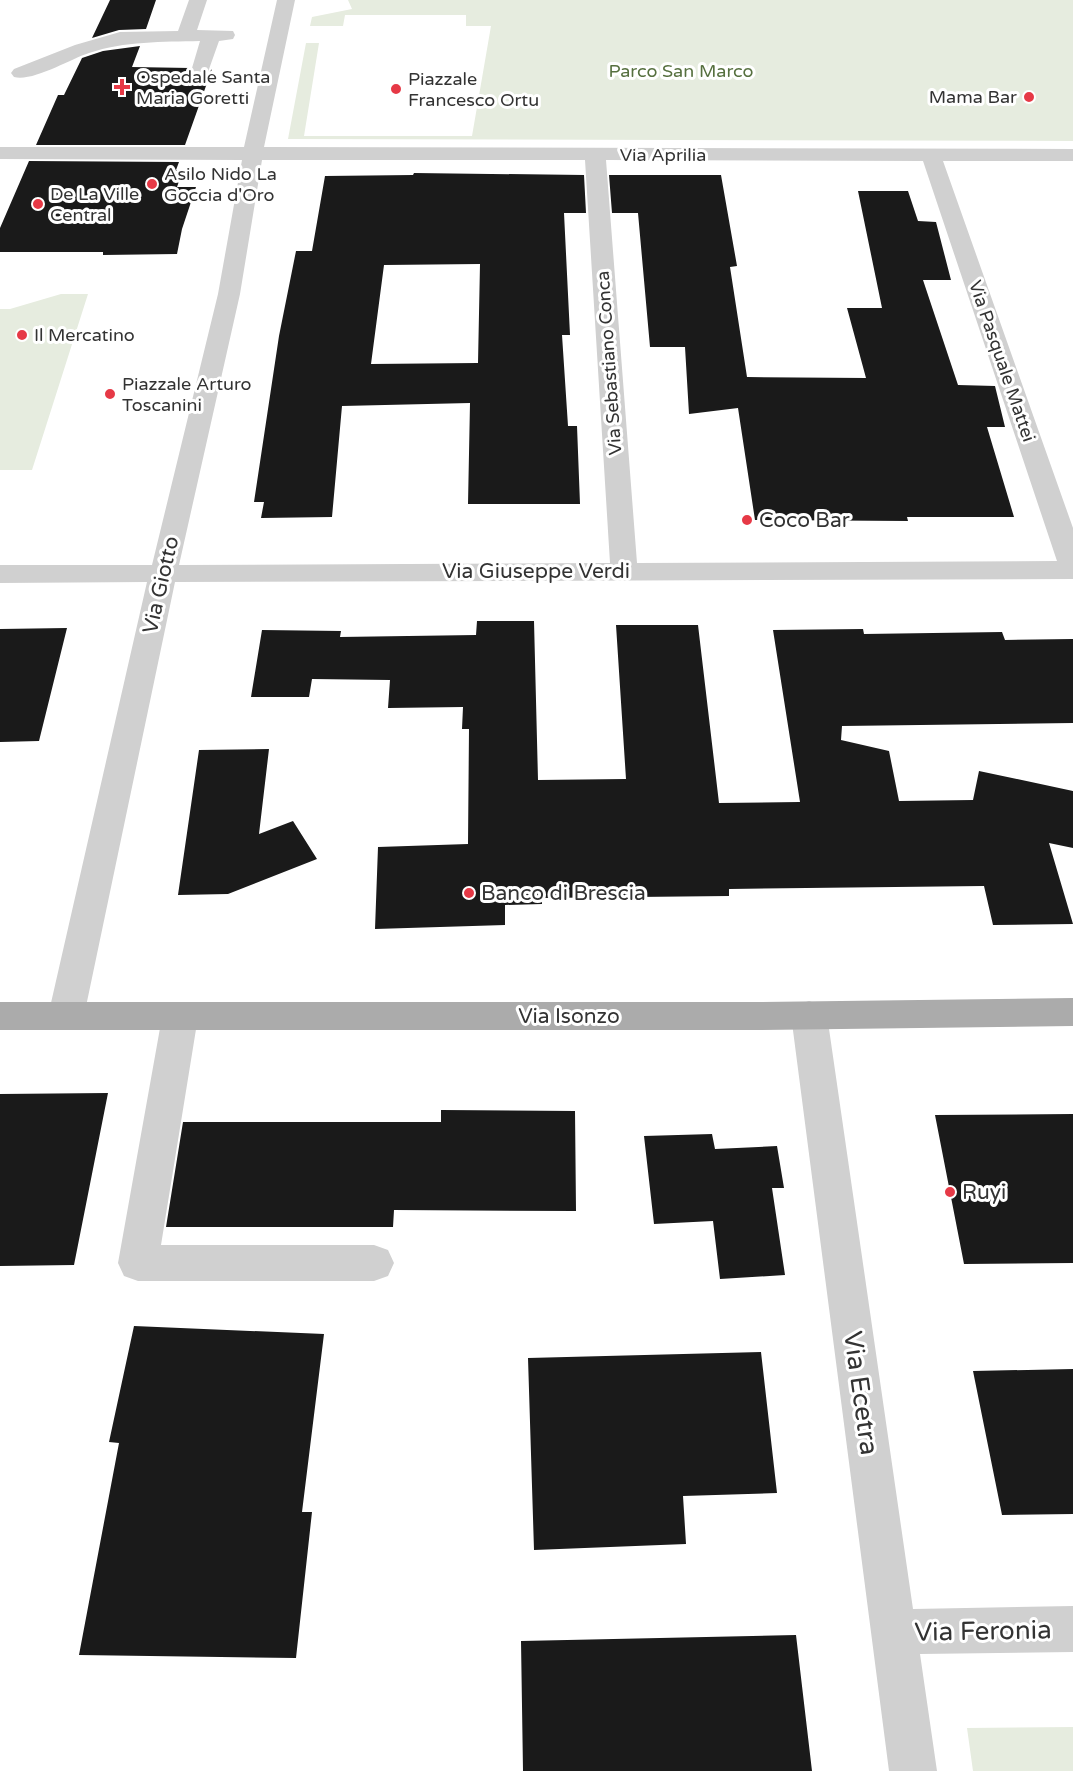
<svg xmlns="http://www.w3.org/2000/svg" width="1073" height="1771" font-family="'Varela Round',sans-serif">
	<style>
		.green { fill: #e6ecdf }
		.building { fill: #1a1a1a; fill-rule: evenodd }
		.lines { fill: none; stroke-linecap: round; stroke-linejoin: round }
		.minor { fill: #d0d0d0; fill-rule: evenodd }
		.major { fill: #ababab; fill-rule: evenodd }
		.poi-dot { fill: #e63946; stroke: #fff; stroke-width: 2 }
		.labels { text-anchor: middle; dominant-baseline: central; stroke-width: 6; stroke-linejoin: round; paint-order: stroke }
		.far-park-label { font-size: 18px; fill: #56703f; stroke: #fff }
		.far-poi-label { font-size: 18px; fill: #333; stroke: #fff; text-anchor: start }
		.far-street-label { font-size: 18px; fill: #333; stroke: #fff }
		.poi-label { font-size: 21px; fill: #333; stroke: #fff; text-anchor: start }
		.street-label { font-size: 21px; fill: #333; stroke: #fff }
		.near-street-label { font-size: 26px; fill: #333; stroke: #fff }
	</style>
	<rect width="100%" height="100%" fill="#fff"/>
	<path class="green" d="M348 0H1073V141L288 139 306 43H319L304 136H472L491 26H466V15H345L343 26H310L312 17 352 9Z
		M61 294H88L32 470H0V309H10Z
		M1073 1727V1771H973L967 1728Z"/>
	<path class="building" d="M110 0H156L146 29 119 30 92 38Z
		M140 46 132 67 190 68 194 74H208L212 69 185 145H36L58 95H64L82 58 103 51Z
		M29 161 179 162 176 170H183L177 187H196L182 229 177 254 103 255V252H0V228Z
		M414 173 584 175 586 213H564L570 335H562L568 426H577L580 504H468L470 403 342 406 332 517 261 518 264 502H254L279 336 296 251H312L325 176 413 175ZM480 264 478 363 371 364 384 265Z
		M609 175H721L737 266 730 267 747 377 866 378 847 308H882L858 191H908L918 221 936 222 951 280H923L958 385 995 386 1005 427H987L1014 517H907L908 521 755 520 738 408 689 414 685 347H650L638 213H612Z
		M477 621H534L538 780 626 779 616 625H698L719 803 800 802 773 630 863 629 864 634 1002 632 1005 640 1073 639V723L842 726 841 740 889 751 899 801 973 800 979 771 1073 791V848L1049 843 1073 924 993 925 984 886 729 889V896L542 898V904L505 905V925L375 929 378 847 468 844 469 729H462L463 707 388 708 390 680 312 679 309 697H251L262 630 341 631 340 637 476 635Z
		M67 628 39 741 0 742V629Z
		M269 749 259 834 293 821 317 859 228 894 178 895 199 750Z
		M108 1093 74 1265 0 1266V1094Z
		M441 1110 575 1111 576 1211 394 1210 393 1227H166L183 1122H441Z
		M1073 1114V1263L964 1264 935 1115Z
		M712 1134 715 1149 777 1146 784 1188H772L785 1275 720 1279 713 1221 654 1224 644 1136Z
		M134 1326 324 1334 302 1512H312L296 1658 79 1655 119 1443 109 1442Z
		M761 1352 777 1493 683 1496 686 1544 534 1550 528 1358Z
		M1073 1369V1514L1002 1515 973 1371Z
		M796 1635 812 1771H523L521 1641Z"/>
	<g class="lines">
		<path class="minor" d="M189 0H207L197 30 233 31 235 35 233 39 219 41 208 72H194L192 68 200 41C162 42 125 41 89 53 70 59 33 82 14 77L11 73 14 69 75 45 120 32 178 31Z
			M277 0H295L264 147 1073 149V161H943L1073 528V579L175 582 84 1016 78 1026 66 1030 54 1026 48 1016 147 582 0 583V565H152L218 294 242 160 0 159V147H244ZM262 160H585L610 563 179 565 240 294ZM606 160 923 161 1057 561 637 563Z
			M809 1001 821 1005 827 1015 913 1609 1073 1606V1652L920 1654 937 1771H889L791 1015 797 1005Z
			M180 1003 192 1007 198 1017 161 1245H374L388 1250 394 1263 388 1276 374 1281H138L124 1276 118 1263 162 1017 168 1007Z"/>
		<path class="major" d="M1073 998V1026L756 1030H0V1002H756Z"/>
	</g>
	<g class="poi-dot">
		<path d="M119 78h6v6h6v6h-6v6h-6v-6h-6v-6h6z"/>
		<circle cx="396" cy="89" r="6"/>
		<circle cx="1029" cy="97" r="6"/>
		<circle cx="152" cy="184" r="6"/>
		<circle cx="38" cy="204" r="6"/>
		<circle cx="22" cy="335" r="6"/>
		<circle cx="110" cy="394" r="6"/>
		<circle cx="747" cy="520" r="6"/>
		<circle cx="469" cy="893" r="6"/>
		<circle cx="950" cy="1192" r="6"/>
	</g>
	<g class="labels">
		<g class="far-park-label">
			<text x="681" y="71">Parco San Marco</text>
		</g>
		<g class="far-poi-label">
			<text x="136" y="77">Ospedale Santa<tspan x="136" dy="21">Maria Goretti</tspan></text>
			<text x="408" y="79">Piazzale<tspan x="408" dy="21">Francesco Ortu</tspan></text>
			<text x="1017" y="97" text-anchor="end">Mama Bar</text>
			<text x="164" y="174">Asilo Nido La<tspan x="164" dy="21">Goccia d'Oro</tspan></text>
			<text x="50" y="194">De La Ville<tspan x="50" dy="21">Central</tspan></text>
			<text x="34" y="335">Il Mercatino</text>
			<text x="122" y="384">Piazzale Arturo<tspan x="122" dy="21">Toscanini</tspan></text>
		</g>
		<g class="far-street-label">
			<text x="663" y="155">Via Aprilia</text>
			<text transform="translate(1002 361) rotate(71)">Via Pasquale Mattei</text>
			<text transform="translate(609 363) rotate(-94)">Via Sebastiano Conca</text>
		</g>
		<g class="poi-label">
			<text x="759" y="520">Coco Bar</text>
			<text x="481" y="893">Banco di Brescia</text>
			<text x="962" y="1192">Ruyi</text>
		</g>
		<g class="street-label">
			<text x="536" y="571">Via Giuseppe Verdi</text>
			<text transform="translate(161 585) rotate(-77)">Via Giotto</text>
			<text x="569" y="1016">Via Isonzo</text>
		</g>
		<g class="near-street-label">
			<text transform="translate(861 1393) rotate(82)">Via Ecetra</text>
			<text transform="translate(983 1631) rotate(-1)">Via Feronia</text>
		</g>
	</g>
</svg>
